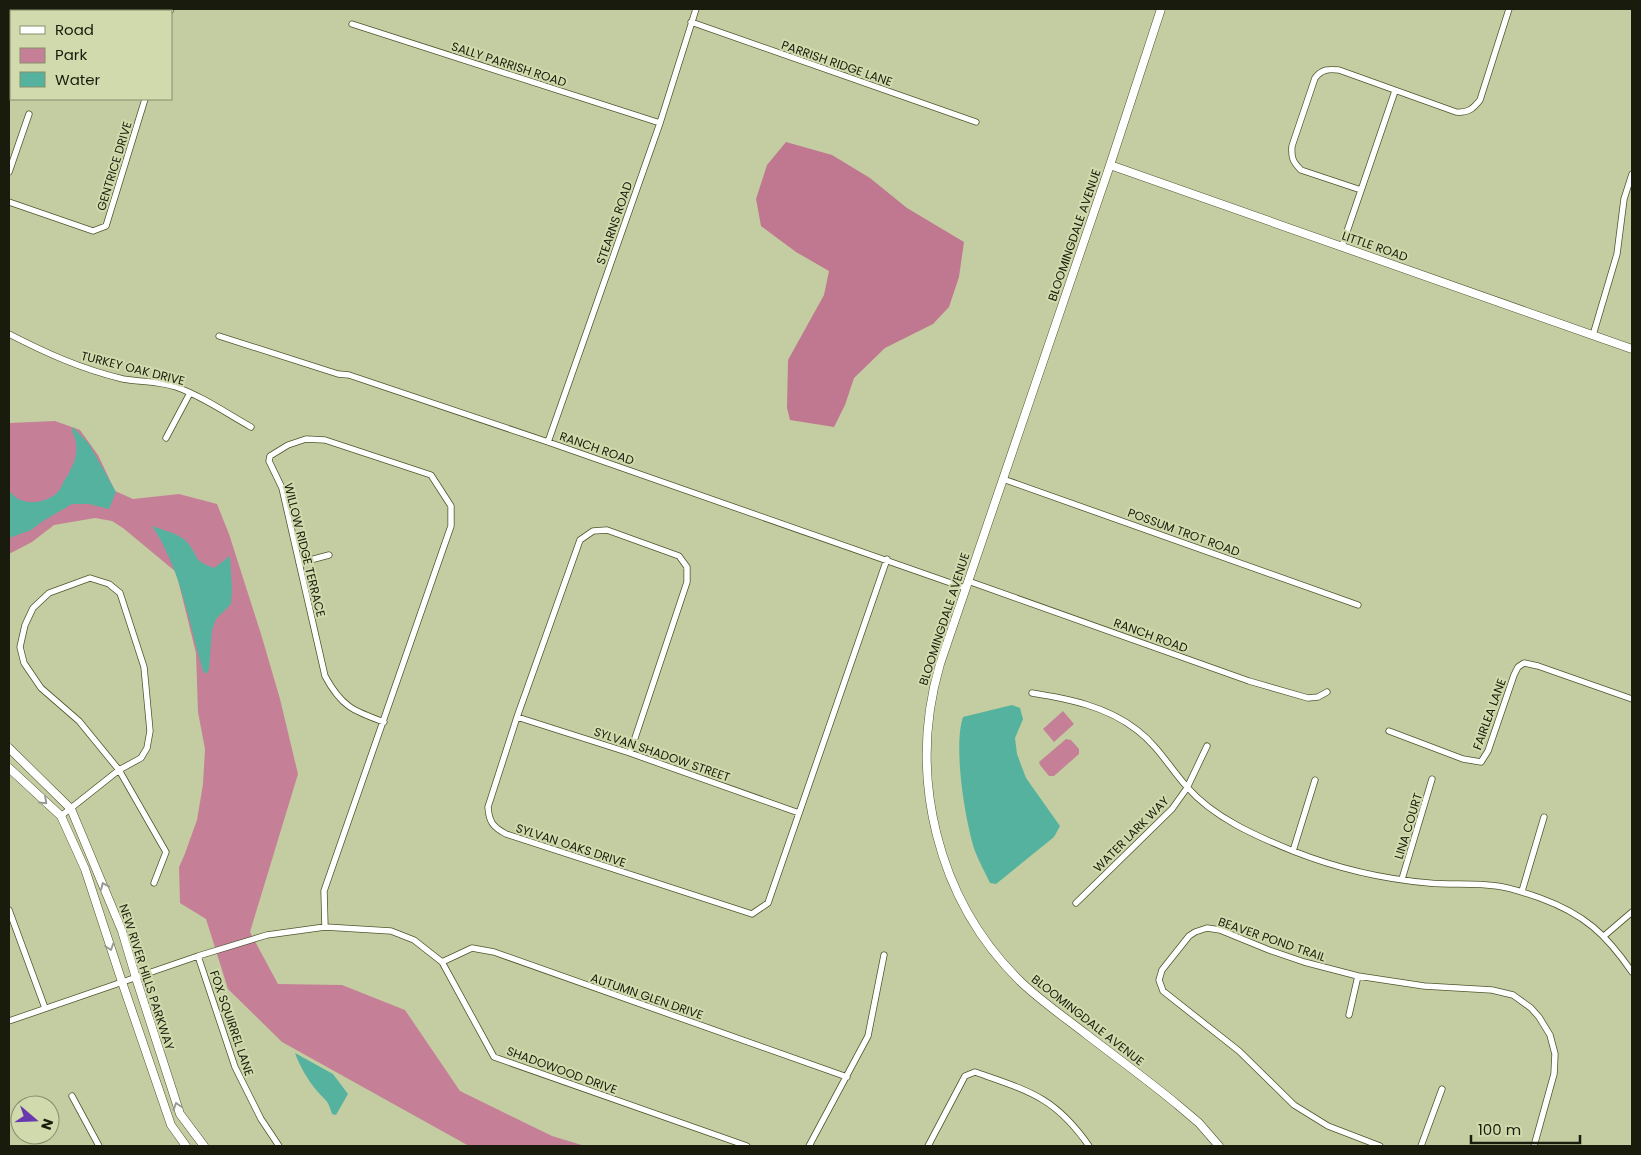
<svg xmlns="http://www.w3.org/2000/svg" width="1641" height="1155" font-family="Poppins,sans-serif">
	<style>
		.green { fill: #c58098 }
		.forest { fill: #c07891 }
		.water { fill: #55b29e }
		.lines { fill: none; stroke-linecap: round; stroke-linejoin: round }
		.minor-casing { stroke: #4e552d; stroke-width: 7 }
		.tertiary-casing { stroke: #4e552d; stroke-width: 9 }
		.minor { stroke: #fff; stroke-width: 5.5 }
		.tertiary { stroke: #fff; stroke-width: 8 }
		.oneway { stroke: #989992 }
		.labels { text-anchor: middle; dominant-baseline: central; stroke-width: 4; stroke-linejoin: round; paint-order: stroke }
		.street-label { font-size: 12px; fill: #191c0c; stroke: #d1daad }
	</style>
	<rect width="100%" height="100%" fill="#c4cda1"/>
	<path class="green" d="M55 421 80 430 98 455 115 491 133 499 179 494 217 504 229 534 261 634 280 699 298 774 250 932 278 984 342 985 405 1010 460 1091 552 1136 585 1146H469L282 1042 228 989 206 919 180 903 179 867 184 856 197 820 203 784 205 749 198 712 196 653 176 572 123 528 112 521 95 518 54 525 32 542 9 554V423Z
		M1063 711 1074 724 1054 742 1043 729Z
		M1066 739 1071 740 1079 749V754L1054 776H1049L1040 765 1039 762Z"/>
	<path class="forest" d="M786 142 832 155 870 178 907 208 964 242 959 277 949 307 933 324 885 348 854 378 845 405 834 427 790 420 787 408 788 360 824 295 829 271 796 252 761 226 756 199 767 165Z"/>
	<path class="water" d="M73 427 89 444 116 492 109 509 89 504H72L43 521 31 530 9 538V491C11 493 15 497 18 499 30 505 48 502 58 492 61 488 63 482 66 478 75 463 81 448 72 431Z
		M152 526C163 530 177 533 186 541 200 556 191 560 214 568L230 556 232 590 231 604 216 619 212 630 209 669 206 674 203 671C189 623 181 569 152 526Z
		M1012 705 1020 708 1023 719 1015 738 1017 754 1026 778 1060 826 1054 837 996 884 990 883C985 872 979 862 975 851 965 821 953 747 963 717Z
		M295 1053 333 1074 348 1094 336 1115 332 1114C328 1100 326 1101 317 1091 308 1080 300 1067 295 1053Z"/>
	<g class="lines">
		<g class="minor-casing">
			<path id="minor" d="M58 9 65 11
				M170 11 171 9
				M691 22 976 122
				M352 24 660 123
				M9 172 29 114
				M1361 190 1301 170C1293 162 1291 158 1292 146L1315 78C1322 69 1328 69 1339 70L1456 112C1468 113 1473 109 1480 100L1509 9
				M9 202 93 231 106 226 145 99
				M1342 246 1395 91
				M9 334C46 353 81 369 123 379 140 382 159 381 176 387 202 396 226 413 251 427
				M1593 335 1617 254 1624 199 1632 174
				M219 336 338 374 349 375 548 442 965 588
				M166 438 190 393
				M548 442 660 123 696 9
				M1003 479 1358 605
				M299 563 329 555
				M90 578 109 584 120 593 144 667 150 731 147 748 141 758 119 770 79 721 41 688 24 663 20 647 25 625 33 608 49 593Z
				M968 581 1249 681 1308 698 1318 697 1327 692
				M1032 693C1069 699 1106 706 1137 730 1158 746 1170 768 1187 787 1214 818 1256 836 1293 851 1336 868 1382 879 1429 883 1451 885 1474 883 1497 886 1512 888 1526 893 1540 898 1584 914 1606 934 1632 972
				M517 717 630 753 799 813
				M1389 731 1463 759 1481 762 1488 751 1514 675 1518 667 1524 663 1538 666 1632 699
				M630 753 687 582V567L679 556 607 530 593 531 580 540 517 717 488 807C489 822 493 827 506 834L752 914 768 903 887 559
				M61 816 119 770 166 852 154 883
				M1293 851 1315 780
				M1402 879 1432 779
				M1522 891 1544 817
				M1076 903 1172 809 1187 788 1207 746
				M9 910 45 1008
				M325 927 324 891 451 526V506L431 475 325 440 306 439 288 445 270 456 269 461 282 488 325 676C341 706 353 711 384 722
				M1604 936 1632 912
				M198 956 235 1067 261 1119 279 1146
				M442 962 472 948 494 952 847 1077
				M1349 1015 1358 976
				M9 1021 198 956 267 935 325 927 391 931 414 940 442 962 494 1057 747 1146
				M72 1096 99 1146
				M809 1146 868 1036 884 955
				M928 1146 965 1076 975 1072C1029 1091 1055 1097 1089 1146
				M1380 1146 1328 1126 1294 1105 1239 1051 1163 991 1159 980 1162 970 1189 936 1195 932 1207 928 1220 930 1269 950 1304 962 1358 976 1424 986 1492 990 1513 995 1531 1008 1539 1017 1550 1035 1555 1054 1554 1074 1534 1146
				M1421 1146 1442 1089"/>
		</g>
		<g class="tertiary-casing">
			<path id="tertiary" d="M1161 9 1110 165 940 664C907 776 937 900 1021 982 1041 1001 1064 1017 1086 1034 1117 1058 1149 1081 1179 1106L1199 1123 1219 1146
				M1110 165 1632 349
				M9 748 71 809 122 931 136 978 180 1114 204 1146
				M9 768 61 816 85 869 122 982 171 1125 186 1146"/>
		</g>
		<use href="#minor" class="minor"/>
		<use href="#tertiary" class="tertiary"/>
	</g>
	<defs><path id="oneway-chevron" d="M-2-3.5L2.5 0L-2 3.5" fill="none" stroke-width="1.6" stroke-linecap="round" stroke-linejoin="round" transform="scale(1.25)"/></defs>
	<g class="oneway">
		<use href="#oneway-chevron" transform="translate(44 801) rotate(43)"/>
		<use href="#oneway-chevron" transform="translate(104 886) rotate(-113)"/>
		<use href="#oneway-chevron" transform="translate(110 947) rotate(72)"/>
		<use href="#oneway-chevron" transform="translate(177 1106) rotate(-108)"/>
	</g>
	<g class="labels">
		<g class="street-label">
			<text transform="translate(837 63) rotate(19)">PARRISH RIDGE LANE</text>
			<text transform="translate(509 64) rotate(18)">SALLY PARRISH ROAD</text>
			<text transform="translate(114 166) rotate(-73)">GENTRICE DRIVE</text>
			<text transform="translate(614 223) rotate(-71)">STEARNS ROAD</text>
			<text transform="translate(1074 235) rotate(-71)">BLOOMINGDALE AVENUE</text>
			<text transform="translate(1375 246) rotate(19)">LITTLE ROAD</text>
			<text transform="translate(133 368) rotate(14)">TURKEY OAK DRIVE</text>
			<text transform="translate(597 448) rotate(19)">RANCH ROAD</text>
			<text transform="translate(1184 532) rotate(20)">POSSUM TROT ROAD</text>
			<text transform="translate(305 550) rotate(76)">WILLOW RIDGE TERRACE</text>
			<text transform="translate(944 619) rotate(-72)">BLOOMINGDALE AVENUE</text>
			<text transform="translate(1151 635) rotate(20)">RANCH ROAD</text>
			<text transform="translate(1489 714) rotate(-70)">FAIRLEA LANE</text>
			<text transform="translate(662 754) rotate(19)">SYLVAN SHADOW STREET</text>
			<text transform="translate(1408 826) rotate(-73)">LINA COURT</text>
			<text transform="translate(1131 834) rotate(-45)">WATER LARK WAY</text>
			<text transform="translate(571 845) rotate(18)">SYLVAN OAKS DRIVE</text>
			<text transform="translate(1272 939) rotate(19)">BEAVER POND TRAIL</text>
			<text transform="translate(147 977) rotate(72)">NEW RIVER HILLS PARKWAY</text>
			<text transform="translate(647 996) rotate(19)">AUTUMN GLEN DRIVE</text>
			<text transform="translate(1088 1020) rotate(38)">BLOOMINGDALE AVENUE</text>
			<text transform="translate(232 1023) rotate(71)">FOX SQUIRREL LANE</text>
			<text transform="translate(562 1070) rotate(20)">SHADOWOOD DRIVE</text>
		</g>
	</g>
	<rect width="1641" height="1155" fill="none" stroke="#191c0c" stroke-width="20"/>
	<rect x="10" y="10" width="162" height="90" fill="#d1daad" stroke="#878e6d"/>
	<rect x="20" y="26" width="25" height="8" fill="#ffffff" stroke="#878e6d"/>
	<text x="55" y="35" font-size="15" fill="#191c0c">Road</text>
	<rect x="20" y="48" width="25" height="15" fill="#c58098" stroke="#878e6d"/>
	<text x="55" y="60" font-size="15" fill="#191c0c">Park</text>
	<rect x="20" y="72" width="25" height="15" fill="#55b29e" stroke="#878e6d"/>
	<text x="55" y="85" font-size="15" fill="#191c0c">Water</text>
	<g transform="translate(35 1120) rotate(109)"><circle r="24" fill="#d1daad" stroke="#878e6d"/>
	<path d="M0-4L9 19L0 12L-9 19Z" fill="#6838af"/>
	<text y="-8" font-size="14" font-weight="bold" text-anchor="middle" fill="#191c0c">N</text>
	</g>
	<path d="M1471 1135v8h109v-8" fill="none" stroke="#191c0c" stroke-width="2.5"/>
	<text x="1478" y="1135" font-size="15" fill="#191c0c" stroke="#d1daad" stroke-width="4" paint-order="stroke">100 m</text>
</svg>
